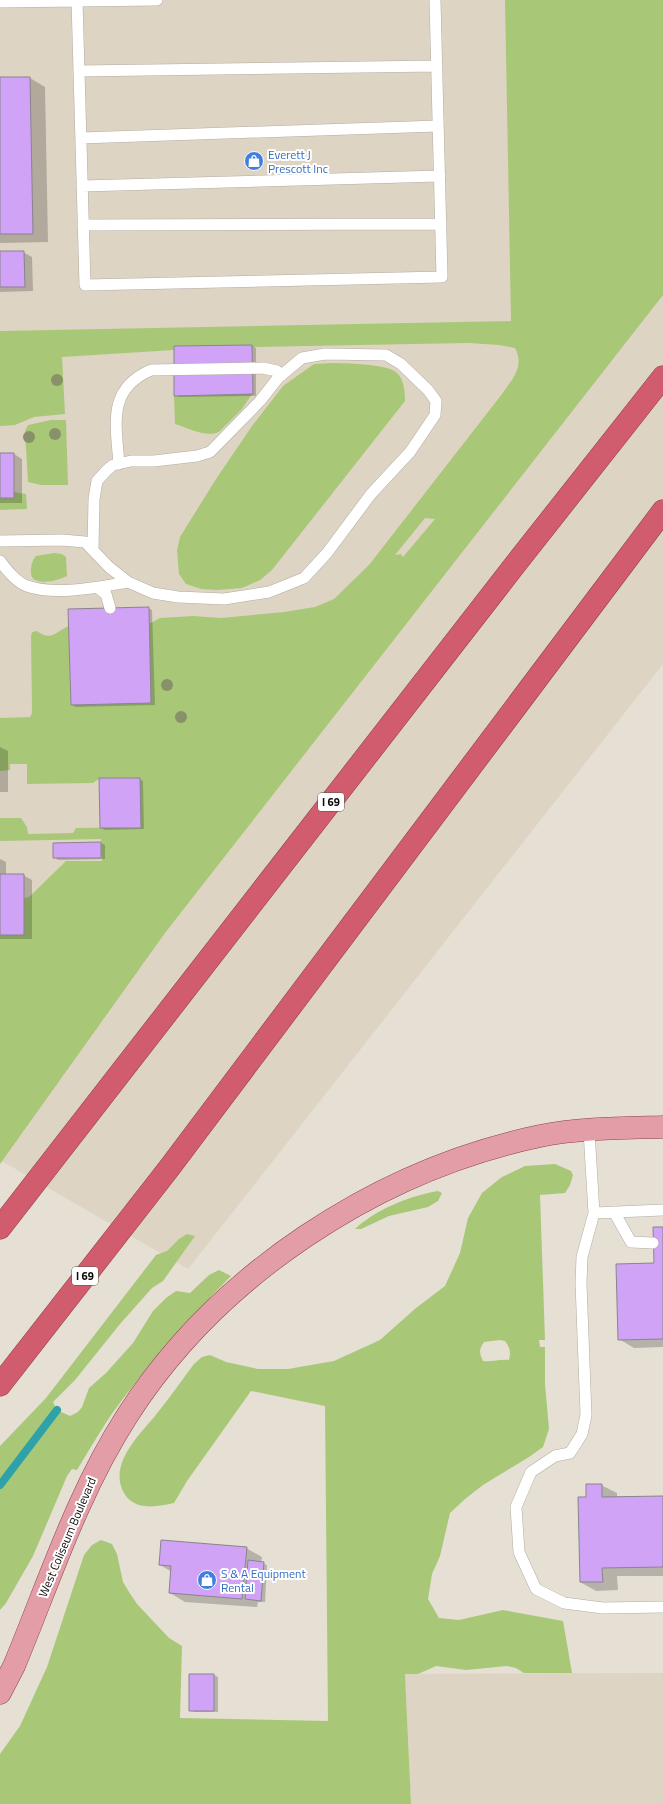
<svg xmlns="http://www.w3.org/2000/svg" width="663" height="1804" font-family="'Titillium Web',sans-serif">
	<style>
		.built { fill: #ded4c3 }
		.green { fill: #a8c878; fill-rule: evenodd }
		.shadow { fill: #0003 }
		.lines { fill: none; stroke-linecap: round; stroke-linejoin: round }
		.stream { stroke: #2fa2a9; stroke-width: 8 }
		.building { fill: #d0a3f6; stroke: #89848e }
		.service-casing { stroke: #b2aca1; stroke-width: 12 }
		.primary-casing { stroke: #8d404a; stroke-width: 23 }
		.motorway-casing { stroke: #8d404a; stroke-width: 23 }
		.service { stroke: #fff; stroke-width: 11 }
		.primary { stroke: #e39da7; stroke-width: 22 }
		.motorway { stroke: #d15c6d; stroke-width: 22 }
		.tree { fill: #889168 }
		.labels { text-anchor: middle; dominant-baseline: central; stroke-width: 4; stroke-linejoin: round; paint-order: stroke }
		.shield { fill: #fff; stroke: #565553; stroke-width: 1 }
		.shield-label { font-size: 11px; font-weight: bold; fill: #0e0c09 }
		.shop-label { font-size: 12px; fill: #366cbe; stroke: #fff; text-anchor: start }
		.street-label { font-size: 12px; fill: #0e0c09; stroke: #fff }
	</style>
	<rect width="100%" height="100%" fill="#e5dfd4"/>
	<path class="built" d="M0 0H663V664L188 1269 0 1160Z
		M663 1673V1804H411L405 1674Z"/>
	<path class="green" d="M505 0H663V295L165 933 0 1164V935L24 898 29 897 66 861H102L101 839 0 841V818H21L27 827 28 834 73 833 76 828 141 827 139 778H100L93 783 27 784V764H10V770L0 771V718L30 717 32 713 31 636 32 632 37 631C52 642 56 631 69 626L71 705 151 703 149 624 160 618 193 616 221 618 284 612 315 607 334 599 369 565 502 394C512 379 525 367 515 348L499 345 468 343 252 347V345L174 346V350L62 357 65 414 34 417 15 425 0 426V331L511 321ZM425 518 435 519 403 557 401 554 395 555Z
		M331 363C344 363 386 364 396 372 404 379 405 391 405 401L272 570 260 580 242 588 218 590 201 589 186 584 179 574 177 550 180 537 216 479 252 426 283 386 314 364Z
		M252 394 242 409 219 432C206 438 188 428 175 424L174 396Z
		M51 420H66L68 485H41L28 482 25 431 28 425Z
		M14 492 26 494 27 509 0 510V498H14Z
		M54 553 62 554 66 557 67 576C58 581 29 588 31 571 31 565 32 561 36 556Z
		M555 1164 571 1171 573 1175 570 1185 565 1193 540 1195 545 1340H539L540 1347H545V1384L549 1429 543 1447 529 1457 483 1485 465 1499 450 1513 440 1556 432 1574 428 1599 439 1618 459 1620 503 1610 563 1621 572 1673H524L516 1668 507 1666 466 1670 436 1666 418 1674H405L411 1804H0V1754L20 1726 47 1667 84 1555 92 1545 101 1540 112 1544 117 1554 123 1582 129 1592 137 1604 169 1638 182 1646 180 1718 328 1721 325 1406 251 1391 187 1481 174 1503C157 1507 134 1511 124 1493 108 1465 139 1435 155 1416 169 1399 181 1381 194 1364L202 1357 210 1355 226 1362 258 1369H288L334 1361 380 1340 416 1308 445 1286 460 1253 468 1218 482 1193 502 1177 525 1166ZM500 1340 505 1341C510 1348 511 1351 509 1360 500 1359 492 1362 483 1361 479 1353 479 1349 484 1342Z
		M438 1191 442 1193 438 1201 428 1207 389 1216 361 1229H355C377 1209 409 1196 438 1191Z
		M187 1234 195 1236 163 1281 152 1288 120 1324 75 1380 53 1402 57 1410 70 1416 78 1412 82 1407 89 1388 106 1373 133 1343 153 1311 166 1298 176 1291 190 1293 209 1275 219 1270 231 1276C188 1320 147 1365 111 1415 99 1433 88 1452 77 1470L72 1469 67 1476 33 1556 6 1603 0 1610V1446L46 1398 156 1255 167 1251 179 1239Z"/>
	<path class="shadow" d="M0 78H30L45 87 48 242 0 243Z
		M0 252H23L32 257 33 291 0 292Z
		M252 346 256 348V396L179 397 175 395Z
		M0 454H14L22 459V503H0Z
		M148 608 152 610 155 705 76 707 72 705Z
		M0 747 8 751V792H0Z
		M139 779 143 781 144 829 105 830 101 828Z
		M101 843 105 845V859L58 860 54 857V844Z
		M0 859 6 862V875H23L32 880V939H0Z
		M663 1228V1347L634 1348 619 1339 655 1264Z
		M601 1485 617 1493V1498L663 1497V1576H617L618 1590 596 1591 580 1582 587 1498Z
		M246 1548 262 1557 261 1563 267 1565 265 1602H258L257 1607 185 1602 170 1593 172 1572 160 1565Z
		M190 1675H214L218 1677V1712H194L190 1710Z"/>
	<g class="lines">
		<path class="stream" d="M0 1485 57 1410"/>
	</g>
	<path class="building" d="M0 77H30L33 234H0Z
		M0 251H24L25 287H0Z
		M252 345 253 394 174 396V346Z
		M0 453H14V498H0Z
		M149 607 151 703 71 705 68 609Z
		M99 778H140L141 828H100Z
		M101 842V858H53V843Z
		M0 874H24V935H0Z
		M653 1227H663V1339L618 1340 616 1264 654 1263Z
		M586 1484H602V1497L663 1496V1567L602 1568 603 1582H580L578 1497H586Z
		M161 1540 247 1547 242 1599 169 1593 171 1566 159 1565Z
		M248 1560 264 1562 261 1601 245 1599Z
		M189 1674H214V1711H189Z"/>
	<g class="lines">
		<g class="service-casing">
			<path id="service" d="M77 0 85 285 442 277 435 0
				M0 2 157 0
				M79 71 437 66
				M81 138 438 126
				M82 186 440 176
				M83 225 441 224
				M119 464C116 424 107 389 151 370L263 368 277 371 282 375
				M0 541 62 540 85 542 109 567 128 582 153 593 178 597 224 599 269 592 304 578 327 553 371 494 410 452 435 415 436 401 428 390 401 364 386 355 325 354 302 358 278 378 260 401 210 452 197 456 154 461H131L113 465 107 470 97 481 94 499 93 549
				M0 561C7 570 16 582 27 586 56 596 99 587 128 582
				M98 588 106 594 110 608
				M589 1131 594 1213 582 1257 581 1283 586 1415 582 1434 570 1453 555 1456 531 1472 516 1507 519 1552 536 1589 564 1603 603 1608 663 1607
				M614 1212 631 1242 653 1243
				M594 1213 663 1210"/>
		</g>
		<g class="primary-casing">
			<path id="primary" d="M0 1693 14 1666C49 1582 77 1494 127 1416 217 1275 377 1170 540 1136 579 1128 623 1128 663 1127"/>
		</g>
		<g class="motorway-casing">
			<path id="motorway" d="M0 1228 514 566 663 377
				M0 1385 170 1167 663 511"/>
		</g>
		<use href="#service" class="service"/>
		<use href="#primary" class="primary"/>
		<use href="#motorway" class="motorway"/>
	</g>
	<g class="tree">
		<circle cx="57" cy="380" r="6"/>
		<circle cx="55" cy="434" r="6"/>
		<circle cx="29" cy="437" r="6"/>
		<circle cx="167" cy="685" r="6"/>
		<circle cx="181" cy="717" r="6"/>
	</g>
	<defs>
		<g id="shop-disc" transform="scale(1)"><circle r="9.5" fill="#3f7fe0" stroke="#fff"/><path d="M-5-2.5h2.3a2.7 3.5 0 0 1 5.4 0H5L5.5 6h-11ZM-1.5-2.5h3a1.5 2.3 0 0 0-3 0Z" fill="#fff"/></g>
	</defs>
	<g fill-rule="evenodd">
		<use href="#shop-disc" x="254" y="161"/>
		<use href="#shop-disc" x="207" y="1580"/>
	</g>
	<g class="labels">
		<g class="shield">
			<rect x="318" y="793" width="26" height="18" rx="3"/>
			<rect x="72" y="1267" width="26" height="18" rx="3"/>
		</g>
		<g class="shield-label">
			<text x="331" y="802">I 69</text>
			<text x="85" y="1276">I 69</text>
		</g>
		<g class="shop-label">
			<text x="268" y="154">Everett J<tspan x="268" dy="14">Prescott Inc</tspan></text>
			<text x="221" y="1573">S &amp; A Equipment<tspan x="221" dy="14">Rental</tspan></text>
		</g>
		<g class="street-label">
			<text transform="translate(67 1537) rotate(-67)">West Coliseum Boulevard</text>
		</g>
	</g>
</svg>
